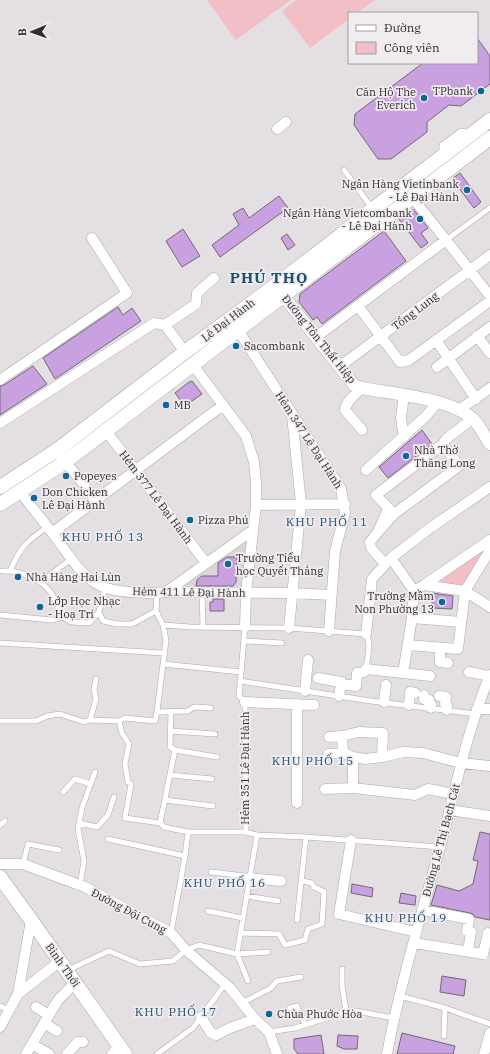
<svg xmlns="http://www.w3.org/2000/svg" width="490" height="1054" font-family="'IBM Plex Serif',serif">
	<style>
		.built { fill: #ddd3db }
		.green { fill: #f3bfc7 }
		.building { fill: #caa1e0; stroke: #6e6c6f }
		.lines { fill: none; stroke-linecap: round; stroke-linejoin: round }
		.service-casing { stroke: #ada9ac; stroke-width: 6 }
		.minor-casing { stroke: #ada9ac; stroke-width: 11 }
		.tertiary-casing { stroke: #ada9ac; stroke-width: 13 }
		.secondary-casing { stroke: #ada9ac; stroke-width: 15 }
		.service { stroke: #fff; stroke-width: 5 }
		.minor { stroke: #fff; stroke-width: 10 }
		.tertiary { stroke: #fff; stroke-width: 12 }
		.secondary { stroke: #fff; stroke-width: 14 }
		.poi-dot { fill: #0e6797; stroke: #f0ecef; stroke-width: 1.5 }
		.labels { text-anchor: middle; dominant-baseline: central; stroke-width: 3.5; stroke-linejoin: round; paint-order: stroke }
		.poi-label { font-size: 11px; fill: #2e2d2e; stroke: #f0ecef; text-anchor: start }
		.street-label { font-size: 11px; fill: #2e2d2e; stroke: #f0ecef }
		.neighbourhood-label { font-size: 12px; letter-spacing: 1px; fill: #1a5173; stroke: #f0ecef }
		.district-label { font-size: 15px; font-weight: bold; letter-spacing: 1px; fill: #1a5173; stroke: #f0ecef }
	</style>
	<rect width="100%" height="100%" fill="#e3dfe2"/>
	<path class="built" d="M248 537 242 591H176Z"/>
	<path class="green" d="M207 0H291L236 40Z
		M296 0H375L357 13H349V19L310 48 282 11Z
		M490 543 462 588 431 583Z"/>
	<path class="building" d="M477 38 490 56V84L461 106 449 105 427 122V132L391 159H378L354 125 355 114 423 63H477Z
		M460 173 481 202 474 208 452 179Z
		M279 196 288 208 220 257 212 245 239 225 233 214 243 208 249 218Z
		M413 209 428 228 421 233 428 243 421 248 398 218Z
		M183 229 200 256 182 267 166 241Z
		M384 231 406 261 322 324 317 317 313 320 299 302 300 294Z
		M287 234 295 245 288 250 281 238Z
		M118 307 123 315 132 308 141 321 55 379 43 358Z
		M33 366 47 384 0 415V386L4 385Z
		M192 381 202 394 185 406 175 393 189 382Z
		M422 430 432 444 388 478 379 467Z
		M227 557H237L236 582 233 586H196L197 580 202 576H218V563Z
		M432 593 453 596 452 609 432 608Z
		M213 599H224V611H210V602H213Z
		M480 832 490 834V920L475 917 473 914 470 913 431 905 437 885 459 891 473 884 478 861 473 860Z
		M352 884 373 888 372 897 351 893Z
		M401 893 416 896 415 905 399 903Z
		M442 976 466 980 464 996 440 992Z
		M402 1033 455 1046 453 1054H397Z
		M321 1035 324 1054H298L294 1049V1039Z
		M338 1035 358 1036 357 1049H344L337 1046Z"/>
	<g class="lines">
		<g class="service-casing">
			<path id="service" d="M442 153V145L461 131 469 133
				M344 170 372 208
				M446 240 490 208
				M2 571C20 570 42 579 52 594 56 601 59 610 63 617
				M10 571C21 546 25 543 47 527
				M41 582 71 559
				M157 593 156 611 163 625 166 640 157 712
				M202 593 203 626
				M99 612 105 588
				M0 615 52 620 63 617 71 622 89 623 99 612 103 621 118 624H132L156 611
				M163 625 191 627 289 628 366 634C372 644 367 658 366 669
				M245 627 239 696 245 702 246 832
				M245 641 282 643
				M0 643 163 653
				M163 664 241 672
				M240 681 371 701 476 714
				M90 720 96 699 94 689 96 679
				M0 721H36L47 716 60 714 84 722 90 720 119 721 125 718 155 721 157 712 188 711 194 707 211 708
				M119 721 122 733 129 744 125 764 128 782 131 784 125 818 160 823 164 827 188 832H246L257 835 306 837 440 847
				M170 731 215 734
				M175 750 217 757
				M170 775 212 779
				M63 792 75 779 91 784
				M165 800 213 806
				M79 823 97 827 108 815 114 797
				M160 823 175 750 170 747 171 712
				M0 825 5 821
				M108 839 185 856
				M23 864 28 844 59 850
				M211 872 245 876 249 878
				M80 885 84 861 78 829 79 823 82 808 95 772
				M246 896 278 901
				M208 911 243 918
				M297 920 306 837
				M171 933 185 856 188 832
				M240 933 279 934 285 945 305 940 308 929 322 924 324 892 314 887 312 883 302 881
				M342 969V985L346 1011
				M68 970 109 951 140 964 173 961 186 950 199 945 237 954 268 952
				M248 981 237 954 257 835
				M400 996 445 1008 490 1024
				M242 1003 271 988 277 981 301 977
				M0 1006 9 1010
				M290 1008 297 1006 305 1025
				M269 1032 295 1028 333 1016 346 1011H356L393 1018
				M444 1036 445 1008
				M157 1054 193 1028 225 984"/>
		</g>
		<g class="minor-casing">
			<path id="minor" d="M277 129 286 122
				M412 197 490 296
				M358 306 400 362 409 360 490 301
				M165 325 196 304 197 293 214 278
				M238 330 341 489 345 513 335 551 329 631
				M477 336 490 353
				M316 337 446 240
				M436 340 476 399
				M193 365 246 436 254 462 256 482V505L246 593 245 627
				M339 367 490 255
				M437 367 490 327
				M0 380 127 293 92 238
				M459 410 490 388
				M0 423 154 323 165 325 185 352
				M362 430 345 410C346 401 356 394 362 388
				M106 431 206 563
				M404 437 401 418 404 395
				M61 456 96 500
				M366 470 426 416 438 402
				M20 492C32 507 44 522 56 538 68 554 81 576 99 585 113 593 150 594 166 592L292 593 331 595
				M256 505 345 504
				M388 509 378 532 394 514 459 466 443 444
				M392 512 376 495 443 444 446 439 472 419
				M378 532 370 542 371 548 385 564
				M52 533 223 405
				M391 558 414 591
				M424 585 490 540
				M414 591 424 585 465 591 490 607
				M166 592 253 530
				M412 618 461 622
				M289 628 301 504 292 415
				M366 634 372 579 391 558 430 528 490 487
				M408 645 458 649 465 591 490 550
				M440 648V662L448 663
				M469 672 490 676
				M403 673 412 618 414 591
				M318 678 341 682V684L356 686 357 673 364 672 366 669 430 676
				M305 691 308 660
				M424 695V699L429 700V704H431V708
				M339 696 341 684
				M439 696 446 697 445 704 447 705V710
				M245 702 314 705
				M384 702 386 685
				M297 704V803
				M409 705 410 692 415 693
				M477 709H490
				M342 736 359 732 383 733 382 757
				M329 737 342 736 343 753
				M328 754 343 753 353 757 365 759 382 757 404 752 423 753 461 763 490 766
				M353 788V757
				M325 789 353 788 415 795 428 789 453 794
				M449 810 490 816
				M351 840 339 914 416 932
				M0 864H23L85 887 171 933 186 950 230 988 255 1019 269 1032 277 1054
				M249 878 281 881
				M422 910 469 919 467 931 471 932 468 951
				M414 943 483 954 488 933
				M18 994 60 961
				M36 1007 49 1015
				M201 1017 211 1033 216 1035 230 1028 255 1019
				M44 1023 57 1031
				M0 1027 18 994 31 920
				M32 1044 49 1054
				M26 1054 58 1000 75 983
				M67 1054 78 1042H83
				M112 1054 119 1046
				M387 1054C400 984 421 916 440 848 455 790 467 731 490 675
				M484 1054 490 1033"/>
		</g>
		<g class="tertiary-casing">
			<path id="tertiary" d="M277 288 354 385 362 388C392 394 453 398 475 421 481 428 485 437 490 444"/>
		</g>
		<g class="secondary-casing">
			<path id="secondary" d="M0 487 57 450 185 352 276 285 341 235 373 209 490 120
				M0 504 59 466 82 449 490 138
				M0 877 31 920 125 1054"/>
		</g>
		<use href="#service" class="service"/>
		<use href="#minor" class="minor"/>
		<use href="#tertiary" class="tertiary"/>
		<use href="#secondary" class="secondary"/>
	</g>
	<g class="poi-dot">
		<circle cx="481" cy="91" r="4"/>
		<circle cx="424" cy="98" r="4"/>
		<circle cx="467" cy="190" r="4"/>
		<circle cx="420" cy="219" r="4"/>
		<circle cx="236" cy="346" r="4"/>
		<circle cx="166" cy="405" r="4"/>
		<circle cx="406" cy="456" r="4"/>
		<circle cx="66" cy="476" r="4"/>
		<circle cx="34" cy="498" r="4"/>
		<circle cx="190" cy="520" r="4"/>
		<circle cx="228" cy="564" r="4"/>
		<circle cx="18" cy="577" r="4"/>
		<circle cx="442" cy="602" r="4"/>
		<circle cx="40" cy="607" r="4"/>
		<circle cx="269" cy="1014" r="4"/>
	</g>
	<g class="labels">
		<g class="poi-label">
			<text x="473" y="91" text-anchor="end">TPbank</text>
			<text x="416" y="92" text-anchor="end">Căn Hộ The<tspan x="416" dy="13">Everich</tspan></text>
			<text x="459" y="184" text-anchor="end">Ngân Hàng Vietinbank<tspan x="459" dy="13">- Lê Đại Hành</tspan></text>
			<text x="412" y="213" text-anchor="end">Ngân Hàng Vietcombank<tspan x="412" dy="13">- Lê Đại Hành</tspan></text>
			<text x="244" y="346">Sacombank</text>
			<text x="174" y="405">MB</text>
			<text x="414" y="450">Nhà Thờ<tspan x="414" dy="13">Thăng Long</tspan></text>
			<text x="74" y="476">Popeyes</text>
			<text x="42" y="492">Don Chicken<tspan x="42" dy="13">Lê Đại Hành</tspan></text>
			<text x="198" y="520">Pizza Phú</text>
			<text x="236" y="558">Trường Tiểu<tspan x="236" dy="13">học Quyết Thắng</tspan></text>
			<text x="26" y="577">Nhà Hàng Hai Lùn</text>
			<text x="434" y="596" text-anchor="end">Trường Mầm<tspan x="434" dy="13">Non Phường 13</tspan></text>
			<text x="48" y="601">Lớp Học Nhạc<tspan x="48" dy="13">- Hoạ Trí</tspan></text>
			<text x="277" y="1014">Chùa Phước Hòa</text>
		</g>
		<g class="street-label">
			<text transform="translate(415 311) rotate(-37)">Tổng Lung</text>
			<text transform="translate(228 320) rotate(-37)">Lê Đại Hành</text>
			<text transform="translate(319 339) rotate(51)">Đường Tôn Thất Hiệp</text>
			<text transform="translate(309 440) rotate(57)">Hẻm 347 Lê Đại Hành</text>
			<text transform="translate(156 497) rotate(53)">Hẻm 377 Lê Đại Hành</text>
			<text transform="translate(189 592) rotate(1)">Hẻm 411 Lê Đại Hành</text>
			<text transform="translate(245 768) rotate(-90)">Hẻm 351 Lê Đại Hành</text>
			<text transform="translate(441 840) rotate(-75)">Đường Lê Thị Bạch Cát</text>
			<text transform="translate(129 911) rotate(28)">Đường Đội Cung</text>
			<text transform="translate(63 965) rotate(55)">Bình Thới</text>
		</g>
		<g class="neighbourhood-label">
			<text x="327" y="521">KHU PHỐ 11</text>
			<text x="103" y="536">KHU PHỐ 13</text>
			<text x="313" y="760">KHU PHỐ 15</text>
			<text x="225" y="882">KHU PHỐ 16</text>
			<text x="406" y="917">KHU PHỐ 19</text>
			<text x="176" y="1011">KHU PHỐ 17</text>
		</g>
		<g class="district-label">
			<text x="269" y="277">PHÚ THỌ</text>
		</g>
	</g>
	<rect x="348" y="12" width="130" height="52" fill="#f0ecef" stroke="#a2a0a2"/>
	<rect x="356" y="25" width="20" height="6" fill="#ffffff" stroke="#a2a0a2"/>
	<text x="384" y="32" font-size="12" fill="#2e2d2e">Đường</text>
	<rect x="356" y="42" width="20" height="12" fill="#f3bfc7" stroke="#a2a0a2"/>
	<text x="384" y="52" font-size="12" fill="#2e2d2e">Công viên</text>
	<g transform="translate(32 32) rotate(268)" stroke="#f0ecef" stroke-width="3" paint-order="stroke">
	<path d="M0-3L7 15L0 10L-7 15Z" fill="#2e2d2e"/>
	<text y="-6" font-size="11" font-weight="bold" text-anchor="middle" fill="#2e2d2e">B</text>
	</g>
</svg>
